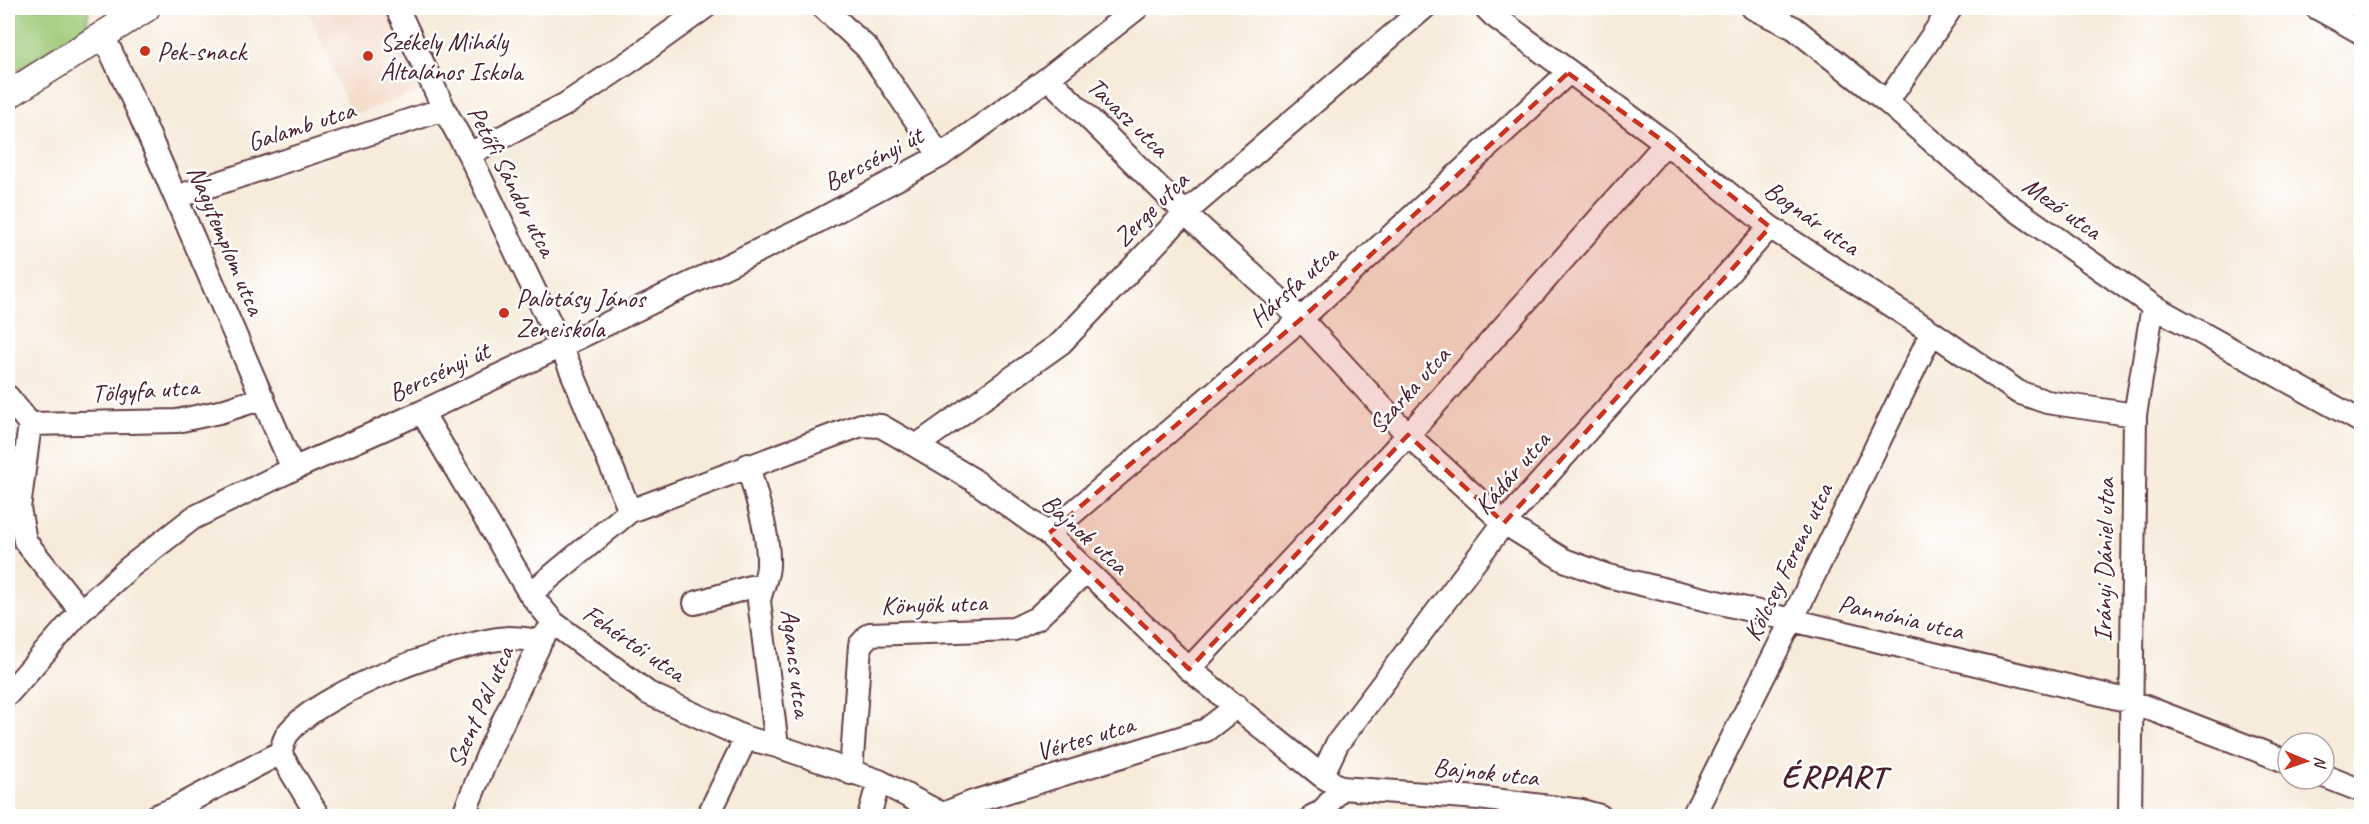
<svg xmlns="http://www.w3.org/2000/svg" width="2369" height="824" font-family="Caveat,sans-serif">
	<style>
		.built { fill: #f2d4be }
		.green { fill: #9dc977; stroke: #747451; stroke-width: 1.5 }
		.lines { fill: none; stroke-linecap: round; stroke-linejoin: round }
		.minor-casing { stroke: #643e45; stroke-width: 26 }
		.tertiary-casing { stroke: #643e45; stroke-width: 30 }
		.minor { stroke: #fff; stroke-width: 22 }
		.tertiary { stroke: #fff; stroke-width: 27 }
		.marked { fill: #c8321e; fill-opacity: 0.2; stroke: #c8321e; stroke-width: 4.5; stroke-dasharray: 12 8; stroke-linejoin: round }
		.poi-dot { fill: #c8321e; stroke: #fff; stroke-width: 2 }
		.labels { text-anchor: middle; dominant-baseline: central; stroke-width: 5; stroke-linejoin: round; paint-order: stroke }
		.poi-label { font-size: 26px; fill: #4a1f2b; stroke: #fff; text-anchor: start }
		.street-label { font-size: 26px; fill: #4a1f2b; stroke: #fff }
		.district-label { font-size: 32px; font-weight: bold; letter-spacing: 1.5px; fill: #4a1f2b; stroke: #fff }
	</style>
	<rect width="100%" height="100%" fill="#fff"/>
	<filter id="ink" filterUnits="userSpaceOnUse"><feTurbulence type="fractalNoise" baseFrequency=".0167" numOctaves="2"/><feDisplacementMap in="SourceGraphic" scale="12" xChannelSelector="R" yChannelSelector="G"/><feConvolveMatrix kernelMatrix="1 2 1 2 8 2 1 2 1" color-interpolation-filters="sRGB"/></filter>
	<filter id="wash" filterUnits="userSpaceOnUse"><feTurbulence type="fractalNoise" baseFrequency=".008" numOctaves="4" result="noise"/><feDisplacementMap in="SourceGraphic" scale="24" xChannelSelector="R" yChannelSelector="G"/><feGaussianBlur stdDeviation="1.35" result="paint"/><feColorMatrix in="noise" values="0 0 0 0 0 0 0 0 0 0 0 0 0 0 0 0 0 1.4 0 .05"/><feComposite in="paint" operator="in"/></filter>
	<g filter="url(#wash)">
		<rect width="100%" height="100%" fill="#f7ebd9"/>
		<path class="built" d="M305 8H386L425 90 351 115 314 22Z"/>
		<path class="green" d="M8 8H89L87 25 8 77Z"/>
	</g>
	<g filter="url(#ink)">
		<g class="lines">
			<g class="minor-casing">
				<path id="minor" d="M397 8 444 109 469 154 561 346 630 511
					M824 8 867 48 940 156
					M1486 8 1494 16 1666 143 1770 227 1932 332 2018 392 2047 402 2135 415
					M1753 8 1794 28 1887 102 1992 193 2153 306 2362 422
					M2317 8 2362 33
					M103 35 137 108 293 469
					M1048 78 1185 213 1301 319 1408 435 1504 523 1564 560 1608 576 2130 701 2288 762
					M1887 102 1951 8
					M469 154 566 104 632 60 704 8
					M176 197 444 109
					M8 397 30 424 19 508 25 541 81 611
					M422 412 530 594 554 623 648 693 746 738 777 746 879 781 946 816
					M30 424 177 421 219 412 263 398
					M916 446 1061 343 1185 213 1424 8
					M748 465C756 497 769 532 768 565 768 577 761 589 759 601L777 746
					M1048 534 1301 319 1568 73
					M530 594 630 511 861 425 881 426 916 446 972 479 1048 534 1189 669 1322 776 1341 788 1479 798 1582 811 1600 816
					M695 603 750 587H761
					M1189 669 1408 435 1666 143
					M8 694 81 611 130 567 193 518 293 469 422 412 561 346 803 229 940 156 1048 78 1137 8
					M280 753 318 816
					M851 773 860 645 870 634 1014 629 1037 618 1085 572
					M1322 776 1337 744 1504 523 1770 227
					M2324 776 2362 791
					M943 814 973 802 1206 730 1237 706
					M156 816 174 809 280 753C283 746 284 737 289 732 322 691 457 641 509 638 520 638 531 640 541 641
					M463 816 492 745 541 641 548 631
					M708 816 746 738
					M869 816 879 781
					M1313 816 1322 812 1341 788
					M1693 816 1792 620 1932 332
					M2130 816 2135 415 2153 306"/>
			</g>
			<g class="tertiary-casing">
				<path id="tertiary" d="M8 95 146 8"/>
			</g>
			<use href="#minor" class="minor"/>
			<use href="#tertiary" class="tertiary"/>
		</g>
	</g>
	<path class="marked" d="M1568 73 1666 143 1770 227 1504 523 1408 435 1189 669 1048 534 1301 319Z"/>
	<g class="poi-dot">
		<circle cx="145" cy="51" r="6"/>
		<circle cx="368" cy="56" r="6"/>
		<circle cx="504" cy="313" r="6"/>
	</g>
	<g class="labels">
		<g class="poi-label">
			<text x="380" y="41">Székely Mihály<tspan x="380" dy="30">Általános Iskola</tspan></text>
			<text x="157" y="51">Pek-snack</text>
			<text x="516" y="298">Palotásy János<tspan x="516" dy="30">Zeneiskola</tspan></text>
		</g>
		<g class="street-label">
			<text transform="translate(1128 117) rotate(44)">Tavasz utca</text>
			<text transform="translate(301 126) rotate(-18)">Galamb utca</text>
			<text transform="translate(873 159) rotate(-28)">Bercsényi út</text>
			<text transform="translate(512 181) rotate(63)">Petőfi Sándor utca</text>
			<text transform="translate(2062 208) rotate(35)">Mező utca</text>
			<text transform="translate(1151 209) rotate(-45)">Zerge utca</text>
			<text transform="translate(1812 218) rotate(35)">Bognár utca</text>
			<text transform="translate(226 240) rotate(67)">Nagytemplom utca</text>
			<text transform="translate(1293 286) rotate(-42)">Hársfa utca</text>
			<text transform="translate(439 372) rotate(-25)">Bercsényi út</text>
			<text transform="translate(145 390) rotate(-4)">Tölgyfa utca</text>
			<text transform="translate(1409 390) rotate(-48)">Szarka utca</text>
			<text transform="translate(1512 473) rotate(-49)">Kádár utca</text>
			<text transform="translate(1085 534) rotate(42)">Bajnok utca</text>
			<text transform="translate(2104 560) rotate(-89)">Irányi Dániel utca</text>
			<text transform="translate(1788 562) rotate(-64)">Kölcsey Ferenc utca</text>
			<text transform="translate(934 604) rotate(-2)">Könyök utca</text>
			<text transform="translate(1901 617) rotate(13)">Pannónia utca</text>
			<text transform="translate(634 643) rotate(34)">Fehértói utca</text>
			<text transform="translate(796 663) rotate(83)">Agancs utca</text>
			<text transform="translate(480 707) rotate(-66)">Szent Pál utca</text>
			<text transform="translate(1085 738) rotate(-17)">Vértes utca</text>
			<text transform="translate(1486 772) rotate(6)">Bajnok utca</text>
		</g>
		<g class="district-label">
			<text x="1834" y="776">ÉRPART</text>
		</g>
	</g>
	<rect width="2369" height="824" fill="none" stroke="#fff" stroke-width="30"/>
	<g transform="translate(2306 761) rotate(92)"><circle r="28" fill="#ffffff" stroke="#b7a5aa" stroke-width="1.5"/>
	<path d="M0-4.5L10 22L0 15L-10 22Z" fill="#c8321e"/>
	<text y="-9" font-size="16" font-weight="bold" text-anchor="middle" fill="#4a1f2b">N</text>
	</g>
</svg>
